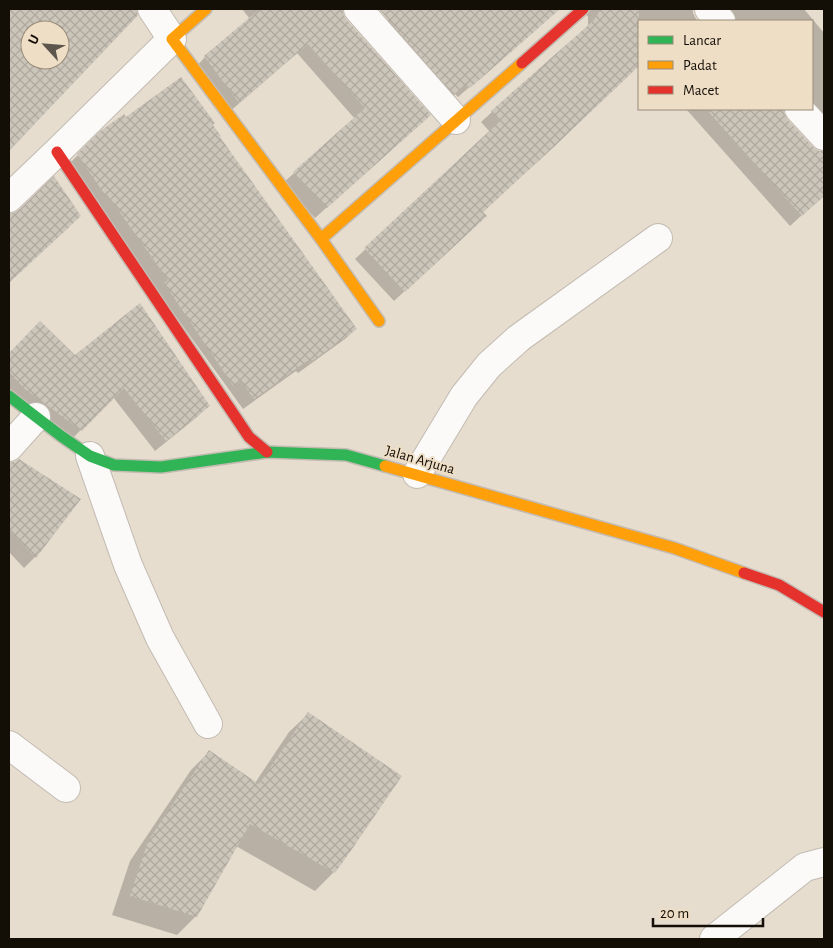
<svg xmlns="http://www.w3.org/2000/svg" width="833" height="948" font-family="'Alegreya Sans',sans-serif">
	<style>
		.shadow { fill: #0003; fill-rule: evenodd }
		.building { fill: url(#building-cross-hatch); fill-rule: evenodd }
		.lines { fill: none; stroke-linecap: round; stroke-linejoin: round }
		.street-casing { stroke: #c3bbb2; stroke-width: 30 }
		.fast-casing { stroke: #c3bbb2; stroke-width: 14 }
		.slow-casing { stroke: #c3bbb2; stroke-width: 14 }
		.jam-casing { stroke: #c3bbb2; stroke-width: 14 }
		.street { stroke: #fbfaf8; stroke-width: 28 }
		.fast { stroke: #30b455; stroke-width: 11 }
		.slow { stroke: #ff9f0a; stroke-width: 11 }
		.jam { stroke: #e5322d; stroke-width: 11 }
		.labels { text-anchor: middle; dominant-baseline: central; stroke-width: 4; stroke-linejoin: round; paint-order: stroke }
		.street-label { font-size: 15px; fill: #130e06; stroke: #efdec6 }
	</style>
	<defs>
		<pattern id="building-cross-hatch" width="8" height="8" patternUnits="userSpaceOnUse" patternTransform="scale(1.25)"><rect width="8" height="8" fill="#ccc5ba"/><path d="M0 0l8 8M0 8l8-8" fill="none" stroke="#aea89e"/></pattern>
	</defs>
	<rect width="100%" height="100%" fill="#e6ddcf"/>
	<path class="shadow" d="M9 9H135L137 16 9 150ZM30 30H60V60H30Z
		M242 9H342V13L345 20 429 115 315 218 283 183 355 119 297 53 228 113 195 68 205 57 250 19Z
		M399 9H559L458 97 455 94 443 104 377 30Z
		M583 9H693V13L697 21H639V65L482 213 474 226 394 301 355 259 490 132 481 122 492 112 585 30 588 25V17Z
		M710 9H804L824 33V135L812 109V21H722Z
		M684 109H783L782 112 786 120 812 148 819 152H824V195L790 226 686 109 685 110Z
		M126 118 212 125 219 137 356 329 345 339 298 373 296 371 243 409 67 166 100 133Z
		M9 214H14L69 227 9 282Z
		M40 323 75 357 208 406 197 417 155 451 113 397 70 441 9 395V354Z
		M9 463H14L79 499 35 557 24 568 9 552Z
		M308 714 334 872 315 891 236 846 196 916 177 935 112 915 130 861 191 770 209 752 255 783 289 732Z"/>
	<path class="building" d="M9 9H137L138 15 9 151ZM30 30H60V60H30Z
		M260 9H343V13L346 19 431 115 327 208 293 172 365 108 308 44 239 103 204 56Z
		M379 9H560L470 88 466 84 454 95Z
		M598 9H639V66L556 145 483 212 487 216 405 292 364 248 500 121 491 111 593 21 598 14Z
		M181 77 215 123 213 125 221 136 220 137 357 329 309 363 307 361 254 399 241 381 234 387 164 283 168 280 106 193 105 195 77 154 99 132 124 114 126 117Z
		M706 109H784V113L788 120 813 147 819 151H824V196L802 216Z
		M54 176 81 216 9 283V213H13L20 209Z
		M140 303 210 406 166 441 124 388 82 431 25 389 9 372V353L40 321 75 355Z
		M19 459 81 499 36 558 9 530V462H14Z
		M308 712 402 776 350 852 335 873 250 824 197 917 130 896 148 841 209 750 259 784Z"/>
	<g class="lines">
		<g class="street-casing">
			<path id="street" d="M358 9 456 120
				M709 9 721 21
				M799 109 824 136
				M9 198 57 152 172 39 152 9
				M9 447 36 417
				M90 456 128 565 160 638 208 724
				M417 474 464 396 489 365 519 338 658 238
				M9 745 66 788
				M714 939 805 867 824 862"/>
		</g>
		<g class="fast-casing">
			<path id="fast" d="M9 396 61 436 90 456 114 465 161 467 267 452 346 455 385 466"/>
		</g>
		<g class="slow-casing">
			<path id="slow" d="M206 9 172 39 321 239 379 321
				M321 239 522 63
				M385 466 674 548 744 573"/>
		</g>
		<g class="jam-casing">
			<path id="jam" d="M522 63 583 9
				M57 152 249 437 267 452
				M744 573 779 585 824 612"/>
		</g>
		<use href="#street" class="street"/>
		<use href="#fast" class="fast"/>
		<use href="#slow" class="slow"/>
		<use href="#jam" class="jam"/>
	</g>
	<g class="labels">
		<g class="street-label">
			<text transform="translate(420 460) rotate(16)">Jalan Arjuna</text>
		</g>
	</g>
	<rect width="833" height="948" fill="none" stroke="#130e06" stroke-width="20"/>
	<rect x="638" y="20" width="175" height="90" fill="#efdec6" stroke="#978b79"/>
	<rect x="648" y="36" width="25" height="8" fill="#30b455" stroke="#978b79"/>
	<text x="683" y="45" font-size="15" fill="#130e06">Lancar</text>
	<rect x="648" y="61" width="25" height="8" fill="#ff9f0a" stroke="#978b79"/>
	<text x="683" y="70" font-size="15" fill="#130e06">Padat</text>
	<rect x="648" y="86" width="25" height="8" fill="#e5322d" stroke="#978b79"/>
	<text x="683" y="95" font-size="15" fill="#130e06">Macet</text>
	<g transform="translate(45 45) rotate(296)"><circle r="24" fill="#efdec6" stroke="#978b79"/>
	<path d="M0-4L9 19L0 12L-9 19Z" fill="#5d564c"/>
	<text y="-8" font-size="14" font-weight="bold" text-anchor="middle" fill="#130e06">U</text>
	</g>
	<path d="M653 918v8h110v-8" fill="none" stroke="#130e06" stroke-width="2.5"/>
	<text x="660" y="918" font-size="15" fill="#130e06" stroke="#efdec6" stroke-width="4" paint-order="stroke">20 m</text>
</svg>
